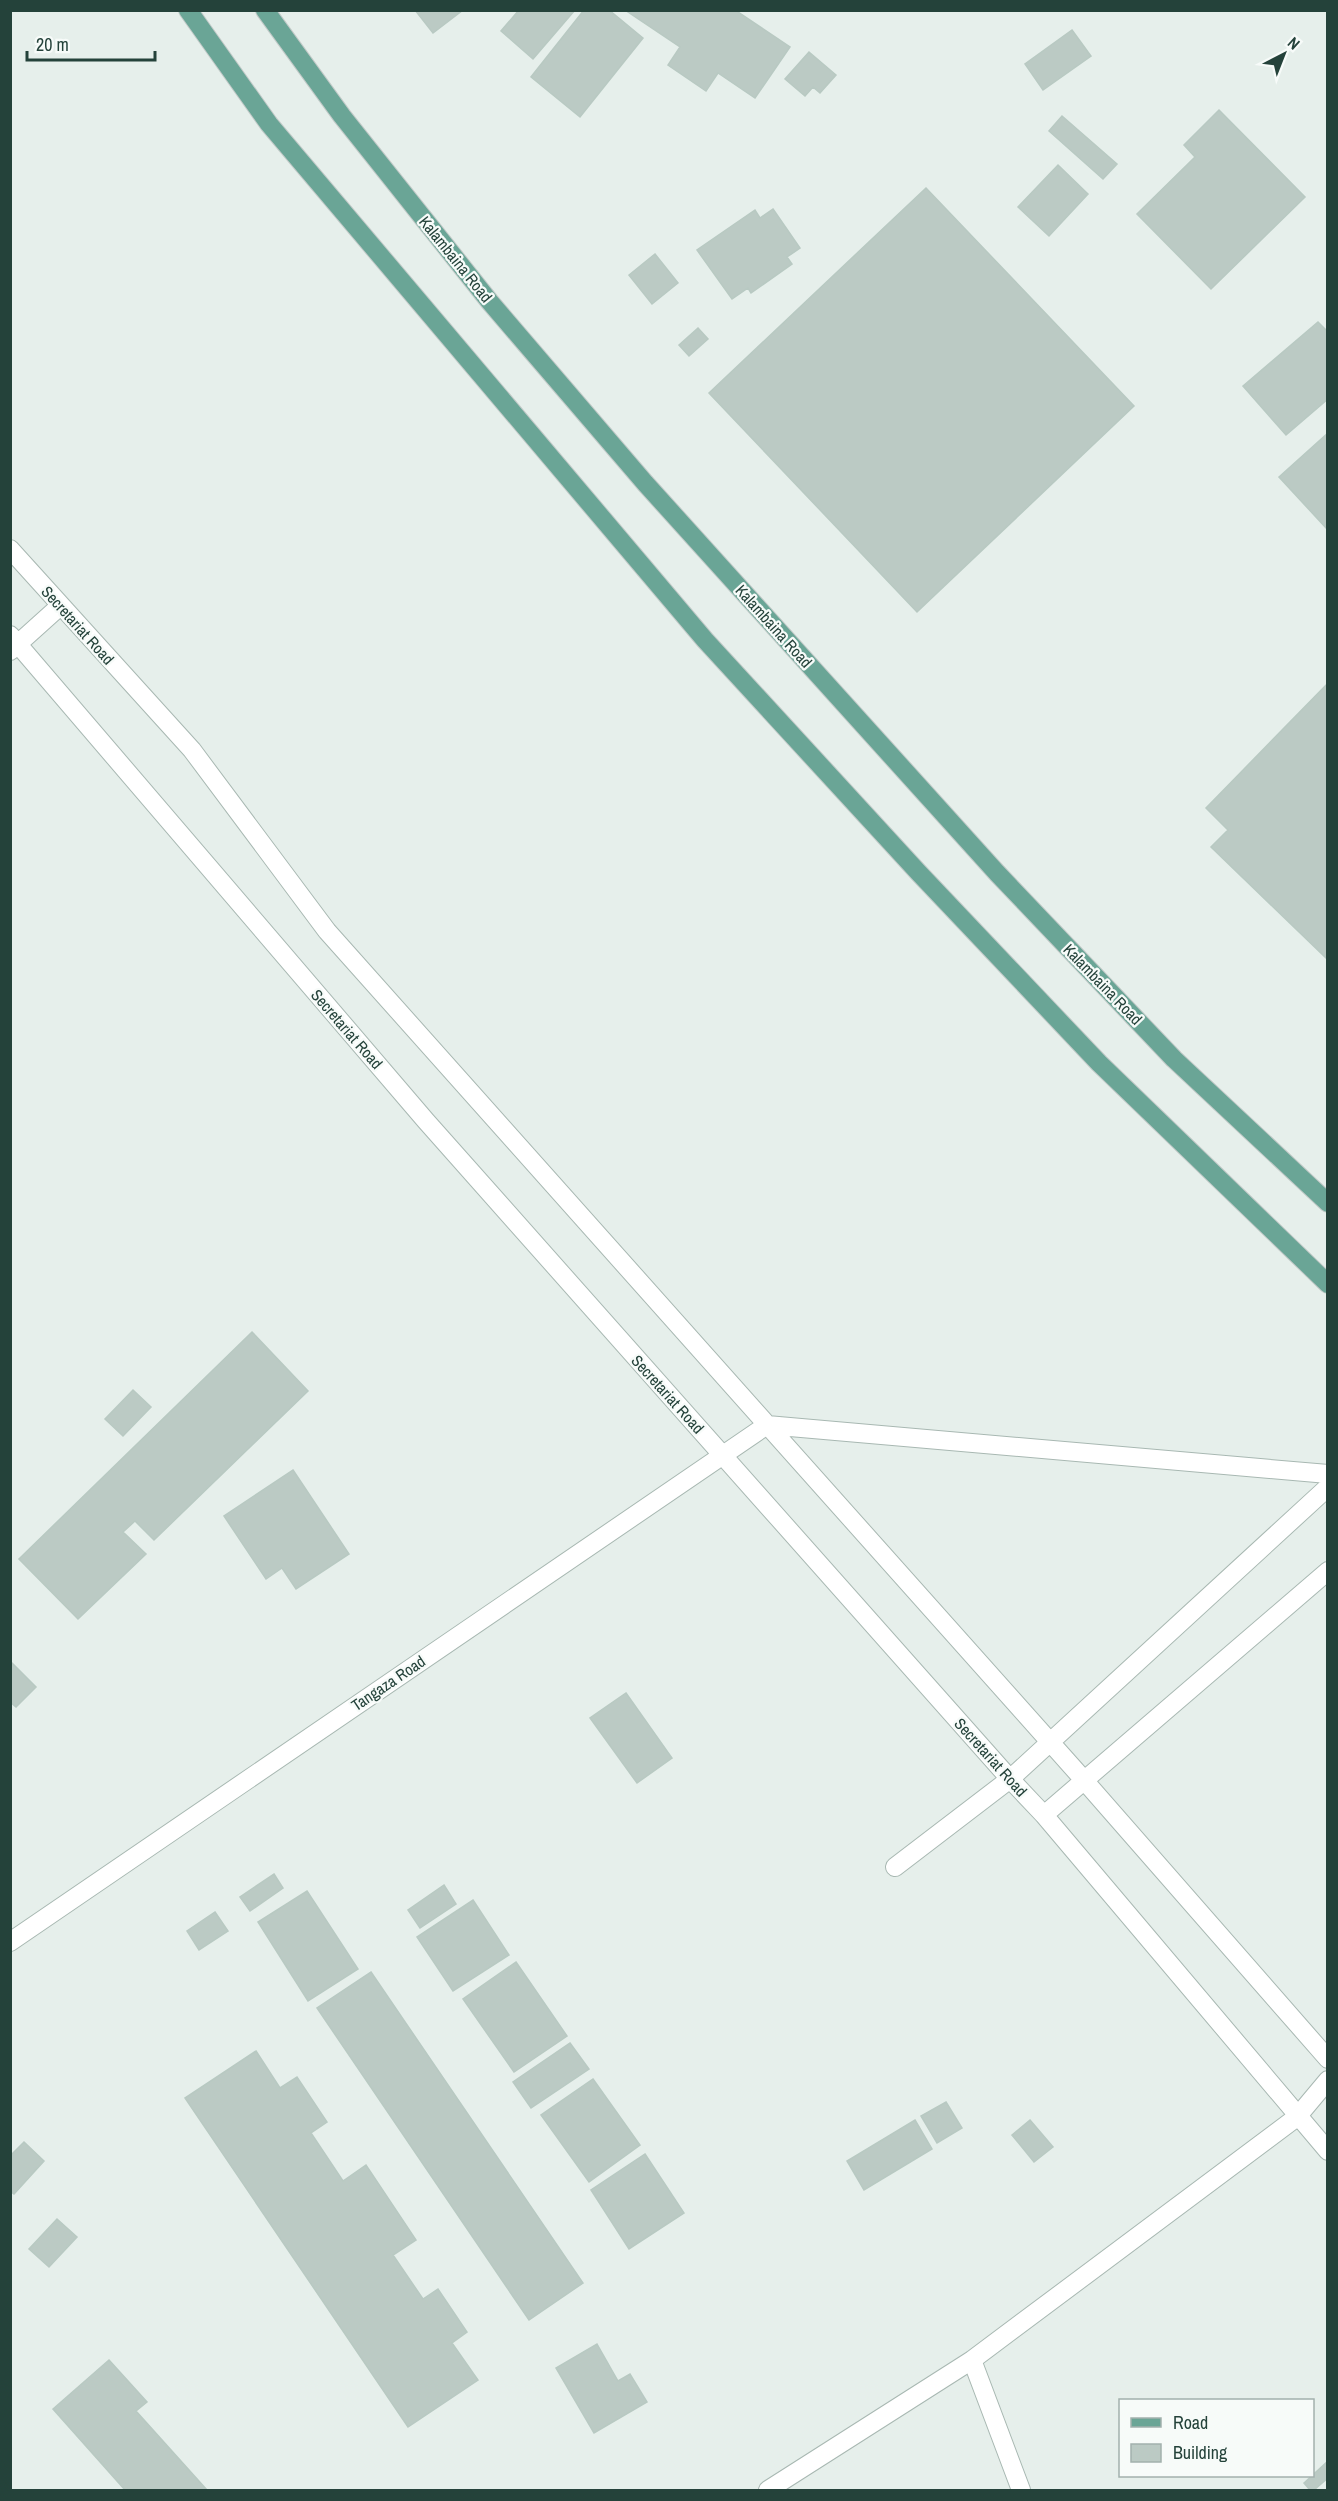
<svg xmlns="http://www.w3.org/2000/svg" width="1338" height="2501" font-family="'Archivo Narrow',sans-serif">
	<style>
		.building { fill: #bbcac4; stroke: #b8c9c2; stroke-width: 1.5 }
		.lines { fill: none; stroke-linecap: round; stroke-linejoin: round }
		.minor-casing { stroke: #a8b8b2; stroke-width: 20 }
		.major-casing { stroke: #c2cac8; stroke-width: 20 }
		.minor { stroke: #fff; stroke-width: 18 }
		.major { stroke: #6aa596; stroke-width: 18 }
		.labels { text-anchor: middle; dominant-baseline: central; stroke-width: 4.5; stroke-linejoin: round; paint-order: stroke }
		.street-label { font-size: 16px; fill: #24423a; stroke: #f7fbf9 }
	</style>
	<rect width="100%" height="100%" fill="#e6efeb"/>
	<path class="building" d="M415 10H463L433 33Z
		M519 10H575L533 59 501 31Z
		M584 10H609L643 38 580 117 531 77Z
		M625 10H735L790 47 755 98 718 73 706 91 668 65 680 47Z
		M1072 30 1091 56 1043 90 1025 64Z
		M809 52 836 75 820 93 813 87 805 96 785 79Z
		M1219 110 1305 197 1211 289 1137 214 1195 157 1184 145Z
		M1062 116 1117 164 1103 179 1049 131Z
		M1058 165 1088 194 1049 236 1018 207Z
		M926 188 1134 406 917 612 709 393Z
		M773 209 800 248 787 257 792 264 751 293 748 288 732 299 697 250 755 210 760 218Z
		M655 254 678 283 652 304 629 275Z
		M1318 322 1328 332V399L1286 435 1243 386Z
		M698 328 708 339 689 356 679 345Z
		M1328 433V529H1327L1279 477Z
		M1328 683V958L1327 959 1211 847 1228 830 1206 808Z
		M252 1332 308 1391 154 1540 135 1521 123 1532 146 1554 78 1619 19 1559Z
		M133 1390 151 1407 123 1436 105 1419Z
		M293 1470 349 1554 296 1589 282 1568 266 1579 224 1516Z
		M10 1661 36 1687 16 1707 10 1702Z
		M626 1693 672 1758 637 1783 590 1718Z
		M274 1874 283 1888 250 1911 240 1897Z
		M444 1885 456 1904 420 1928 408 1910Z
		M307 1891 358 1969 308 2001 258 1922Z
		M473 1900 509 1955 453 1991 417 1937Z
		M215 1912 228 1931 199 1950 187 1931Z
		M516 1962 567 2036 514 2072 463 1999Z
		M371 1972 583 2283 529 2320 317 2008Z
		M570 2043 589 2069 531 2108 513 2082Z
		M256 2051 280 2088 297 2077 327 2122 311 2133 343 2181 366 2165 416 2240 393 2255 423 2299 438 2289 467 2332 452 2343 478 2380 408 2427 185 2098Z
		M593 2079 640 2145 589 2182 541 2115Z
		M946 2102 962 2128 937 2143 921 2116Z
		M915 2120 932 2149 864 2190 847 2161Z
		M1030 2120 1053 2147 1034 2162 1012 2135Z
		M24 2142 44 2161 14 2194 10 2191V2156Z
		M645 2154 684 2213 629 2249 591 2190Z
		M57 2219 77 2237 49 2267 29 2249Z
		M597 2344 618 2381 630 2374 647 2402 594 2433 556 2368Z
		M109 2360 147 2402 136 2411 207 2490H125L53 2409Z
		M1328 2461V2478L1314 2490H1310L1304 2483Z"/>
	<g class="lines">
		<g class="minor-casing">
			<path id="minor" d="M10 549 192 750 327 931 1083 1779 1328 2059
				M10 635 426 1121 1010 1779 1044 1815 1328 2151
				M10 651 60 606
				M1044 1815 1328 1571
				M895 1867 1010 1779 1328 1487
				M10 1942 767 1425 1328 1474
				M972 2360 1021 2490
				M768 2490 972 2360 1297 2117 1328 2080"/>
		</g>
		<g class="major-casing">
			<path id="major" d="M188 10 269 124 705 640 918 872 1099 1063 1328 1284
				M265 10 342 116 490 302 645 483 997 873 1174 1059 1328 1203"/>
		</g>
		<use href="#minor" class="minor"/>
		<use href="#major" class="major"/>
	</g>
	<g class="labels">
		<g class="street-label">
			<text transform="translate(456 259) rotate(51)">Kalambaina Road</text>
			<text transform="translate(78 625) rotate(48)">Secretariat Road</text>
			<text transform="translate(774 626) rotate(48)">Kalambaina Road</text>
			<text transform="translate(1103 984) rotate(46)">Kalambaina Road</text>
			<text transform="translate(347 1029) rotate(49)">Secretariat Road</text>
			<text transform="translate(668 1394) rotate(48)">Secretariat Road</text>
			<text transform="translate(388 1683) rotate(-34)">Tangaza Road</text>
			<text transform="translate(991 1757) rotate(48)">Secretariat Road</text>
		</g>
	</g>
	<rect width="1338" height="2501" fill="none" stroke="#24423a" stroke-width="24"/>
	<rect x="1119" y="2399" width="195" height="78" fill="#f7fbf9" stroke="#a3b1ad" stroke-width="1.5"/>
	<rect x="1131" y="2418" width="30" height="9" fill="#6aa596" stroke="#a3b1ad" stroke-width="1.5"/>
	<text x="1173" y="2429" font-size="18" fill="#24423a">Road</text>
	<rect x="1131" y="2444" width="30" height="18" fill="#bbcac4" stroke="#a3b1ad" stroke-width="1.5"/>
	<text x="1173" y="2459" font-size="18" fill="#24423a">Building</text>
	<g transform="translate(1284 54) rotate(42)" stroke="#f7fbf9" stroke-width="4.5" paint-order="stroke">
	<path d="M0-4.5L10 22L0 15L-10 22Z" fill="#24423a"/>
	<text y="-9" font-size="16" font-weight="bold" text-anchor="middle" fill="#24423a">N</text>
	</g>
	<path d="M27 51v9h128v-9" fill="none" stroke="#24423a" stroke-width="3"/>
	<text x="36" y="51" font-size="18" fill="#24423a" stroke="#f7fbf9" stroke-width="4.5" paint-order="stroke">20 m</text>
</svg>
